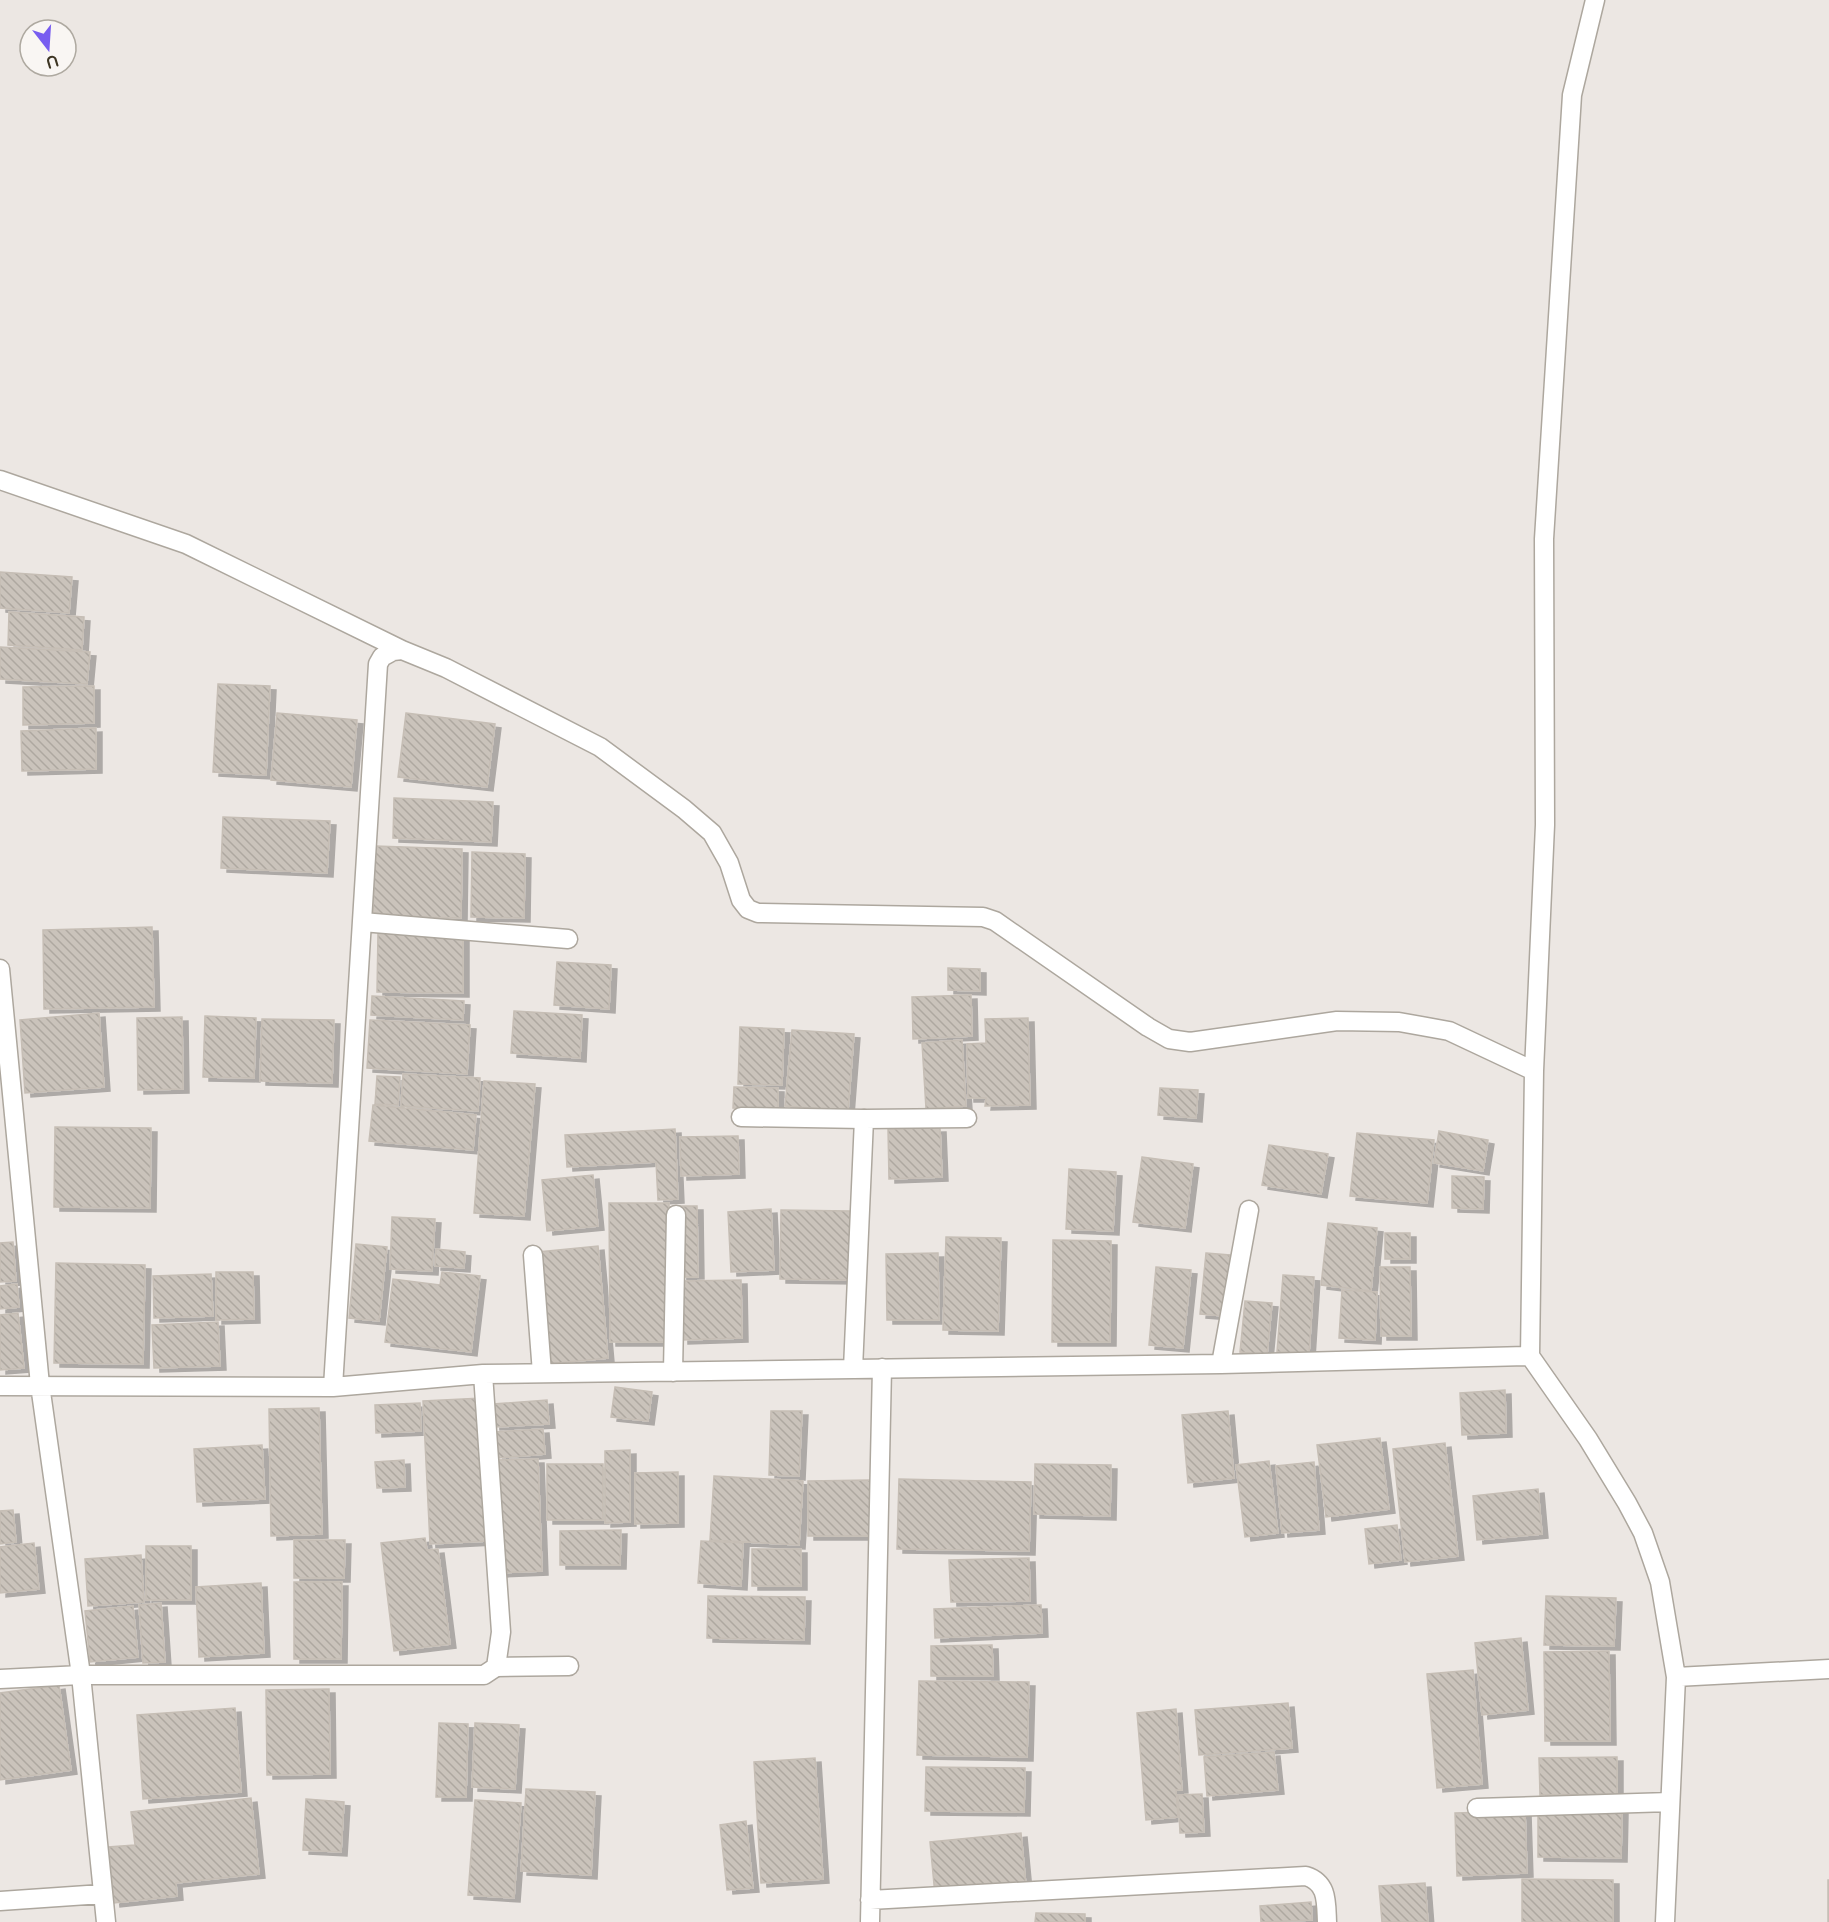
<svg xmlns="http://www.w3.org/2000/svg" width="1829" height="1922" font-family="'Varela Round',sans-serif">
	<style>
		.building { fill: url(#building-back-hatch); stroke: #c6beb5; stroke-width: 1.5; filter: url(#shadow) }
		.lines { fill: none; stroke-linecap: round; stroke-linejoin: round }
		.lane-casing { stroke: #ada79e; stroke-width: 21 }
		.street-casing { stroke: #ada79e; stroke-width: 21 }
		.lane { stroke: #fff; stroke-width: 18 }
		.street { stroke: #fff; stroke-width: 18 }
	</style>
	<defs>
		<pattern id="building-back-hatch" width="6" height="6" patternUnits="userSpaceOnUse" patternTransform="scale(1.5)"><rect width="6" height="6" fill="#cac3bb"/><path d="M-1 5l2 2M0 0l6 6M5-1l2 2" fill="none" stroke="#aea8a0"/></pattern>
		<filter id="shadow"><feDropShadow dx="6" dy="4" stdDeviation="0" flood-color="#0004"/></filter>
	</defs>
	<rect width="100%" height="100%" fill="#ece7e3"/>
	<path class="building" d="M0 572 72 577 69 613 0 608Z
		M9 612 84 617 82 650 8 645Z
		M0 647 90 652 87 684 0 679Z
		M218 684 270 686 266 775 213 772Z
		M94 686V723L23 725V687Z
		M277 713 357 720 351 787 271 780Z
		M406 713 495 724 487 787 398 777Z
		M96 728V769L22 771 21 731Z
		M394 798 493 802 491 842 393 838Z
		M223 817 330 821 327 873 221 868Z
		M375 846 462 849 461 918 373 916Z
		M472 852 525 854 524 918 471 917Z
		M152 927 154 1007 44 1009 43 930Z
		M378 932H463V993L377 992Z
		M557 962 611 965 609 1009 554 1005Z
		M948 968 980 969V991L948 990Z
		M971 995 972 1036 913 1039 912 997Z
		M372 996 464 1001 463 1020 371 1015Z
		M514 1011 582 1015 580 1058 511 1053Z
		M99 1013 104 1087 25 1093 20 1020Z
		M205 1016 256 1018 254 1078 203 1077Z
		M182 1017 183 1089 138 1090 137 1018Z
		M1028 1018 1030 1105 985 1106 986 1098H968L967 1044 986 1043 985 1019Z
		M262 1019 334 1020 332 1083 260 1081Z
		M370 1020 470 1025 467 1074 367 1068Z
		M740 1027 784 1029 782 1085 738 1084Z
		M792 1030 854 1034 848 1111 785 1106Z
		M962 1040 966 1106 926 1109 922 1043Z
		M403 1074 480 1078 478 1111 401 1106Z
		M377 1076 400 1077 398 1105 375 1104Z
		M484 1081 535 1084 524 1216 474 1213Z
		M734 1087 778 1088V1110L733 1108Z
		M1160 1088 1198 1090 1196 1118 1158 1115Z
		M373 1105 476 1115 473 1150 369 1141Z
		M55 1127 151 1128 150 1208 54 1207Z
		M940 1128 942 1177 889 1179 888 1129Z
		M675 1129 678 1199 658 1200 656 1162 567 1167 565 1135Z
		M1439 1131 1488 1140 1483 1171 1434 1163Z
		M1357 1133 1434 1140 1427 1203 1350 1196Z
		M738 1136 739 1174 681 1176 680 1137Z
		M1269 1145 1328 1154 1321 1194 1262 1185Z
		M1142 1157 1193 1164 1185 1228 1133 1222Z
		M1069 1169 1116 1172 1113 1231 1066 1229Z
		M593 1175 598 1226 547 1231 542 1180Z
		M1452 1176 1484 1177 1483 1209 1452 1208Z
		M609 1203H669V1342H610Z
		M679 1206H697L698 1277H681Z
		M771 1209 774 1270 731 1272 728 1212Z
		M781 1210 850 1211 849 1280 780 1279Z
		M392 1217 435 1219 432 1271 390 1269Z
		M1328 1223 1377 1228 1371 1291 1321 1285Z
		M1385 1233H1410V1259H1385Z
		M946 1237 1001 1238 998 1331 943 1330Z
		M1053 1240 1111 1241 1110 1342H1052Z
		M13 1242 16 1281 0 1282V1243Z
		M356 1244 387 1247 379 1321 349 1318Z
		M598 1246 608 1358 548 1364 538 1252Z
		M436 1249 465 1252 464 1268 435 1266Z
		M938 1253 939 1320H887L886 1254Z
		M1206 1253 1230 1255 1225 1316 1200 1314Z
		M56 1263 145 1265 143 1364 54 1363Z
		M1156 1267 1191 1270 1183 1348 1149 1345Z
		M1380 1267H1410L1411 1336H1381Z
		M216 1272H253L254 1319 216 1320Z
		M442 1272 480 1276 471 1352 385 1342 393 1279 440 1285Z
		M211 1274 213 1316 154 1318 153 1276Z
		M1283 1275 1314 1277 1309 1354 1277 1352Z
		M741 1280 742 1338 682 1340 681 1281Z
		M17 1284 19 1307 0 1309V1286Z
		M1342 1290 1377 1292 1375 1340 1339 1338Z
		M1245 1301 1272 1303 1267 1355 1240 1352Z
		M18 1313 24 1368 0 1370V1315Z
		M218 1322 220 1366 154 1368 152 1325Z
		M615 1387 652 1392 648 1421 611 1417Z
		M1505 1390 1506 1433 1462 1435 1460 1393Z
		M482 1398 488 1541 430 1544 423 1401Z
		M547 1400 549 1424 494 1427 493 1404Z
		M420 1403 421 1431 376 1433 375 1405Z
		M319 1408 322 1534 271 1536 269 1409Z
		M771 1411H802L799 1476 769 1475Z
		M1228 1411 1234 1478 1188 1483 1182 1415Z
		M543 1429 545 1454 497 1458 495 1432Z
		M1380 1438 1389 1509 1326 1517 1317 1445Z
		M1445 1443 1458 1556 1405 1562 1393 1449Z
		M262 1445 265 1499 197 1502 194 1449Z
		M630 1450V1522L605 1523V1451Z
		M538 1459 542 1571 498 1573 495 1460Z
		M404 1460 405 1487 377 1488 375 1462Z
		M1269 1461 1278 1533 1245 1537 1236 1465Z
		M1314 1462 1319 1530 1282 1533 1276 1466Z
		M547 1464H603V1520H547Z
		M1035 1464 1111 1465 1110 1516 1034 1514Z
		M678 1472V1523L635 1524V1473Z
		M714 1476 803 1481 799 1545 710 1540Z
		M899 1479 1031 1482 1029 1551 897 1549Z
		M870 1480 871 1536H808V1481Z
		M1538 1489 1542 1534 1477 1540 1473 1496Z
		M13 1510 16 1542 0 1544V1511Z
		M1397 1525 1401 1560 1369 1564 1365 1529Z
		M621 1530 620 1565H560V1531Z
		M425 1538 427 1550 438 1549 450 1644 394 1651 381 1543Z
		M294 1540H345L344 1578H294Z
		M701 1541 743 1543 741 1586 698 1583Z
		M34 1543 39 1589 0 1593V1547Z
		M146 1546H191V1600H146Z
		M752 1549H801V1586H752Z
		M141 1555 144 1602 88 1606 85 1559Z
		M1029 1558 1030 1601 951 1602 949 1560Z
		M294 1582H342L341 1659H294Z
		M261 1583 264 1653 199 1657 196 1587Z
		M708 1596 805 1597 804 1640 707 1638Z
		M1546 1596 1616 1598 1614 1646 1544 1645Z
		M161 1603 165 1662 143 1663 139 1605Z
		M1041 1605 1042 1633 935 1638 934 1609Z
		M133 1606 138 1657 90 1662 85 1611Z
		M1521 1638 1528 1710 1482 1715 1475 1643Z
		M992 1645 993 1676H931V1646Z
		M1609 1651 1610 1741H1545L1544 1652Z
		M1473 1670 1482 1784 1437 1788 1427 1674Z
		M919 1681 1029 1682 1027 1757 917 1755Z
		M59 1685 71 1770 0 1780V1693Z
		M329 1689 330 1774 267 1775 266 1690Z
		M1288 1703 1292 1748 1199 1755 1195 1710Z
		M235 1708 241 1792 143 1799 137 1715Z
		M1176 1709 1182 1790H1176L1178 1817 1146 1820 1137 1713Z
		M439 1723 468 1724 466 1797H436Z
		M475 1723 519 1725 515 1789 472 1787Z
		M1274 1752 1278 1790 1207 1796 1204 1757Z
		M1617 1757V1794L1540 1795 1539 1758Z
		M815 1758 823 1879 761 1883 754 1762Z
		M926 1767 1025 1768 1024 1812 925 1811Z
		M526 1789 595 1792 591 1875 521 1871Z
		M1202 1794 1204 1832 1180 1833 1178 1795Z
		M251 1798 259 1874 176 1883 177 1896 114 1903 108 1847 135 1845 131 1812Z
		M306 1799 344 1802 341 1852 303 1850Z
		M475 1800 521 1803 514 1898 468 1895Z
		M1538 1810H1622L1621 1858 1538 1857Z
		M1525 1811 1527 1873 1457 1876 1455 1813Z
		M746 1821 753 1888 727 1890 720 1825Z
		M1021 1833 1026 1886 935 1895 930 1842Z
		M1522 1879 1613 1880V1922H1522Z
		M1828 1880H1829V1922H1828Z
		M1425 1883 1428 1922H1382L1379 1886Z
		M1311 1902 1312 1920 1261 1922 1260 1906Z
		M1036 1913 1085 1914V1922H1035Z"/>
	<g class="lines">
		<g class="lane-casing">
			<path id="lane" d="M741 1117 864 1119
				M496 1667 569 1666"/>
		</g>
		<g class="street-casing">
			<path id="street" d="M1595 0 1572 95 1544 539 1545 825 1534 1071 1530 1356 1588 1439 1627 1503 1643 1533 1660 1582 1676 1677 1665 1922
				M0 480 186 544 402 650
				M362 922 568 939
				M0 969 40 1385 81 1675 106 1922
				M533 1255 542 1373
				M1221 1364 1249 1210
				M853 1369 864 1119 967 1118
				M673 1372 676 1215
				M0 1386 333 1387 483 1374 1221 1364 1530 1356
				M333 1387 378 664 382 657 393 651 402 650 446 668 600 747 684 809 712 833 729 863 741 900 748 909 758 913 983 917 995 921 1148 1027 1169 1039 1190 1042 1337 1021 1399 1022 1449 1031 1534 1071
				M1676 1677 1829 1669
				M0 1679 81 1675H484L496 1667 501 1632 483 1374
				M1477 1808 1670 1802
				M870 1900 1306 1876C1328 1883 1326 1902 1327 1922
				M0 1901 102 1894
				M870 1922 882 1368"/>
		</g>
		<use href="#lane" class="lane"/>
		<use href="#street" class="street"/>
	</g>
	<g transform="translate(48 48) rotate(163)"><circle r="28" fill="#f9f6f3" stroke="#aea9a0" stroke-width="1.5"/>
	<path d="M0-4.5L10 22L0 15L-10 22Z" fill="#785df0"/>
	<text y="-9" font-size="16" font-weight="bold" text-anchor="middle" fill="#3d3523">U</text>
	</g>
</svg>
